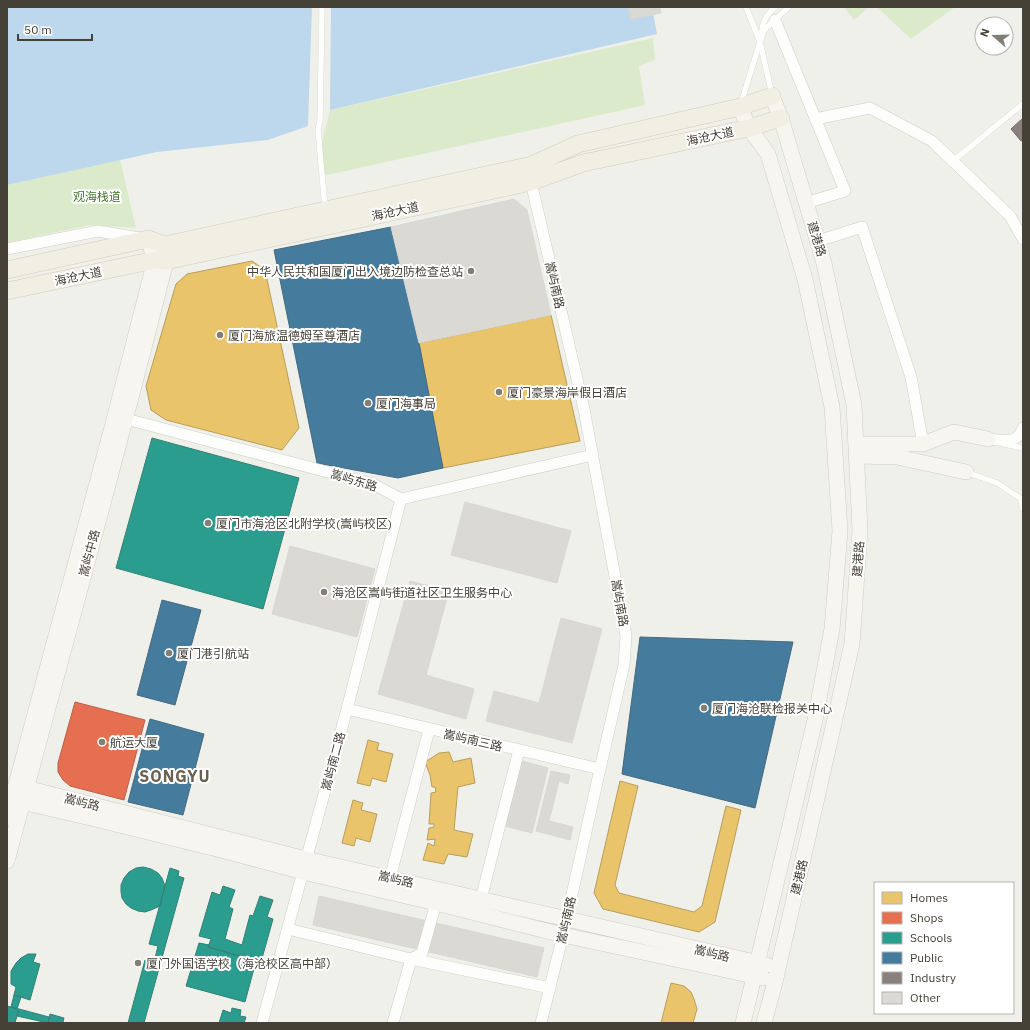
<svg xmlns="http://www.w3.org/2000/svg" width="1030" height="1030" font-family="'IBM Plex Sans','Noto Sans SC',sans-serif">
	<style>
		.green { fill: #dceacc }
		.water { fill: #bdd8ed }
		.homes { fill: #e9c46a; stroke: #b89d5b }
		.shops { fill: #e76f51; stroke: #b76149 }
		.schools { fill: #2a9d8f; stroke: #328175 }
		.public { fill: #457b9d; stroke: #456a7e }
		.industry { fill: #8a817c; stroke: #766e67 }
		.building { fill: #dad9d3; stroke: #d8d7d1 }
		.lines { fill: none; stroke-linecap: round; stroke-linejoin: round }
		.lane-casing { stroke: #cecdc8; stroke-width: 6 }
		.street-casing { stroke: #cecdc8; stroke-width: 12 }
		.secondary-casing { stroke: #cfcdc2; stroke-width: 16 }
		.primary-casing { stroke: #d2ccb9; stroke-width: 18 }
		.lane { stroke: #fdfdfc; stroke-width: 5.5 }
		.street { stroke: #fdfdfc; stroke-width: 11 }
		.secondary { stroke: #f6f5ef; stroke-width: 15 }
		.primary { stroke: #f1eee4; stroke-width: 17 }
		.poi-dot { fill: #827e76; stroke: #fff; stroke-width: 1.5 }
		.labels { text-anchor: middle; dominant-baseline: central; stroke-width: 4; stroke-linejoin: round; paint-order: stroke }
		.street-label { font-size: 12px; fill: #464137; stroke: #fff }
		.park-label { font-size: 12px; fill: #44762c; stroke: #fff }
		.poi-label { font-size: 12px; fill: #464137; stroke: #fff; text-anchor: start }
		.district-label { font-size: 16px; font-weight: bold; letter-spacing: 1px; fill: #69604f; stroke: #fff }
	</style>
	<rect width="100%" height="100%" fill="#f0f0eb"/>
	<path class="green" d="M844 7H869L854 20Z
		M877 7H955L911 39Z
		M653 38 655 60 639 66 645 105 323 176 321 146 330 110Z
		M120 159 136 228 89 225 7 243V185Z"/>
	<path class="water" d="M7 7H312L308 126 268 140 157 152 7 185Z
		M331 7H652L657 34 330 110Z"/>
	<path class="homes" d="M252 261 265 270 299 428 282 450 166 420 151 410 146 386 176 284 187 274Z
		M551 315 580 441 443 468 419 343Z
		M368 740 379 743 377 750 393 754 386 782 372 778 370 786 357 783Z
		M449 752 453 762 471 758 475 783 458 787 454 830 473 834 467 857 448 854 444 864 423 860 428 843 434 846 435 839 427 840 429 828 434 827V824H429L431 793 436 792 435 787H432L430 775 425 762 439 753Z
		M620 781 638 786 615 885 619 893 694 912 702 906 726 806 741 810 715 922 699 932 603 909 594 893Z
		M353 800 363 803 361 810 377 814 370 842 356 838 354 846 342 843Z
		M671 983 684 986 691 992 694 999 697 1009 693 1023H661Z"/>
	<path class="shops" d="M75 702 145 720 124 800 70 786 63 780 58 772V763Z"/>
	<path class="schools" d="M152 438 299 478 263 609 116 568Z
		M143 867 151 869 158 873 162 878 165 886 160 906 151 910 145 912 138 911 131 908 126 904 122 898 121 892V885L124 878 129 872 136 868Z
		M170 868 179 871 178 876 184 878 144 1023H128L145 960 154 962 158 946 149 944Z
		M223 886 235 890 229 907 233 909 225 939 242 945 250 915 253 916 260 896 273 900 267 917 273 919 261 962 208 947 211 939 199 936 212 892 220 895Z
		M199 943 209 945 208 947 256 961 245 1002 186 986Z
		M28 954H36L33 962 40 964 30 1000 14 995 16 987 11 984V971L16 963 21 958Z
		M14 995 21 997 17 1009 11 1007Z
		M7 1006 19 1009 15 1023H7Z
		M232 1008 241 1010 240 1016 246 1017 244 1023H219L223 1010 231 1013Z
		M19 1009 49 1017 48 1023 17 1016Z
		M50 1014 64 1018 63 1022 65 1023H48Z"/>
	<path class="public" d="M391 227 419 343 443 468 398 478 317 463 274 250Z
		M162 600 201 610 175 705 137 695Z
		M640 637 793 642 755 808 622 774Z
		M150 719 204 734 183 815 128 802Z"/>
	<path class="industry" d="M1023 118V140L1021 141 1011 129Z"/>
	<path class="building" d="M628 7H660L661 13 631 19Z
		M514 199 527 210 551 315 419 343 391 227Z
		M465 502 571 531 557 583 451 555Z
		M290 546 375 569 357 637 272 614Z
		M410 581 449 591 426 675 474 689 466 719 378 694Z
		M561 618 602 629 572 743 486 721 494 691 539 703Z
		M522 761 548 768 532 833 505 826Z
		M551 771 570 775 568 784 559 781 549 821 573 827 570 840 536 831Z
		M319 896 544 948 537 977 313 925Z"/>
	<g class="lines">
		<g class="lane-casing">
			<path id="lane" d="M322 7 320 121 318 130 325 208
				M746 7 760 42 772 95
				M761 35C763 21 765 17 775 7
				M741 103 760 42 764 31 771 23 789 7
				M953 161 1023 104
				M1004 444 1023 448
				M966 472 997 483 1020 498 1023 509"/>
		</g>
		<g class="street-casing">
			<path id="street" d="M775 20 845 191 806 203
				M815 119 870 108 932 141 1010 216 1023 239
				M531 182 584 409 626 636 624 665 600 769 563 935 541 1023
				M818 241 862 227 911 377 923 444
				M7 249 98 231 139 238
				M119 420 126 419 373 484 401 499 593 455
				M988 439C1003 440 1017 445 1023 428
				M347 709 600 769
				M390 878 429 730
				M481 899 519 750
				M288 929 411 959 550 988
				M262 1023 347 709 401 499
				M393 1023 411 959 422 953 436 903"/>
		</g>
		<g class="secondary-casing">
			<path id="secondary" d="M740 107 749 128 768 154 805 279 832 407 840 531 832 629 815 720 743 1023
				M856 444H923L954 432 988 439
				M857 456 897 457 966 472
				M16 786 26 788 306 859 767 965
				M22 802 95 819 225 851 303 872 436 903 563 935 763 978
				M7 818 114 420 155 260 148 239
				M7 861C60 661 116 462 166 261L165 249
				M764 1023 775 982 852 644 860 531 854 405 824 263 781 118 772 96"/>
		</g>
		<g class="primary-casing">
			<path id="primary" d="M7 270 148 239 165 245 532 165 578 144 740 107 772 96
				M7 291 155 260 166 261 531 182 583 163 749 128 781 118"/>
		</g>
		<use href="#lane" class="lane"/>
		<use href="#street" class="street"/>
		<use href="#secondary" class="secondary"/>
		<use href="#primary" class="primary"/>
	</g>
	<g class="poi-dot">
		<circle cx="471" cy="271" r="4"/>
		<circle cx="220" cy="335" r="4"/>
		<circle cx="499" cy="392" r="4"/>
		<circle cx="368" cy="403" r="4"/>
		<circle cx="208" cy="523" r="4"/>
		<circle cx="324" cy="592" r="4"/>
		<circle cx="169" cy="653" r="4"/>
		<circle cx="704" cy="708" r="4"/>
		<circle cx="102" cy="742" r="4"/>
		<circle cx="138" cy="963" r="4"/>
	</g>
	<g class="labels">
		<g class="street-label">
			<text transform="translate(710 136) rotate(-12)">海沧大道</text>
			<text transform="translate(395 211) rotate(-12)">海沧大道</text>
			<text transform="translate(817 239) rotate(73)">建港路</text>
			<text transform="translate(78 276) rotate(-12)">海沧大道</text>
			<text transform="translate(555 285) rotate(77)">嵩屿南路</text>
			<text transform="translate(354 480) rotate(17)">嵩屿东路</text>
			<text transform="translate(89 553) rotate(-75)">嵩屿中路</text>
			<text transform="translate(858 559) rotate(-86)">建港路</text>
			<text transform="translate(620 603) rotate(80)">嵩屿南路</text>
			<text transform="translate(473 740) rotate(13)">嵩屿南三路</text>
			<text transform="translate(333 761) rotate(-75)">嵩屿南二路</text>
			<text transform="translate(82 802) rotate(14)">嵩屿路</text>
			<text transform="translate(799 877) rotate(-77)">建港路</text>
			<text transform="translate(396 879) rotate(13)">嵩屿路</text>
			<text transform="translate(566 920) rotate(-77)">嵩屿南路</text>
			<text transform="translate(712 953) rotate(13)">嵩屿路</text>
		</g>
		<g class="park-label">
			<text x="97" y="196">观海栈道</text>
		</g>
		<g class="poi-label">
			<text x="463" y="271" text-anchor="end">中华人民共和国厦门出入境边防检查总站</text>
			<text x="228" y="335">厦门海旅温德姆至尊酒店</text>
			<text x="507" y="392">厦门豪景海岸假日酒店</text>
			<text x="376" y="403">厦门海事局</text>
			<text x="216" y="523">厦门市海沧区北附学校(嵩屿校区)</text>
			<text x="332" y="592">海沧区嵩屿街道社区卫生服务中心</text>
			<text x="177" y="653">厦门港引航站</text>
			<text x="712" y="708">厦门海沧联检报关中心</text>
			<text x="110" y="742">航运大厦</text>
			<text x="146" y="963">厦门外国语学校（海沧校区高中部）</text>
		</g>
		<g class="district-label">
			<text x="175" y="776">SONGYU</text>
		</g>
	</g>
	<rect width="1030" height="1030" fill="none" stroke="#464137" stroke-width="16"/>
	<rect x="874" y="882" width="140" height="132" fill="#ffffff" stroke="#b5b3af"/>
	<rect x="882" y="892" width="20" height="12" fill="#e9c46a" stroke="#b5b3af"/>
	<text x="910" y="902" font-size="12" fill="#464137">Homes</text>
	<rect x="882" y="912" width="20" height="12" fill="#e76f51" stroke="#b5b3af"/>
	<text x="910" y="922" font-size="12" fill="#464137">Shops</text>
	<rect x="882" y="932" width="20" height="12" fill="#2a9d8f" stroke="#b5b3af"/>
	<text x="910" y="942" font-size="12" fill="#464137">Schools</text>
	<rect x="882" y="952" width="20" height="12" fill="#457b9d" stroke="#b5b3af"/>
	<text x="910" y="962" font-size="12" fill="#464137">Public</text>
	<rect x="882" y="972" width="20" height="12" fill="#8a817c" stroke="#b5b3af"/>
	<text x="910" y="982" font-size="12" fill="#464137">Industry</text>
	<rect x="882" y="992" width="20" height="12" fill="#dad9d3" stroke="#b5b3af"/>
	<text x="910" y="1002" font-size="12" fill="#464137">Other</text>
	<g transform="translate(994 36) rotate(290)"><circle r="19" fill="#ffffff" stroke="#b5b3af"/>
	<path d="M0-3L7 15L0 10L-7 15Z" fill="#827e76"/>
	<text y="-6" font-size="11" font-weight="bold" text-anchor="middle" fill="#464137">N</text>
	</g>
	<path d="M18 34v6h74v-6" fill="none" stroke="#464137" stroke-width="2"/>
	<text x="24" y="34" font-size="12" fill="#464137" stroke="#ffffff" stroke-width="3" paint-order="stroke">50 m</text>
</svg>
